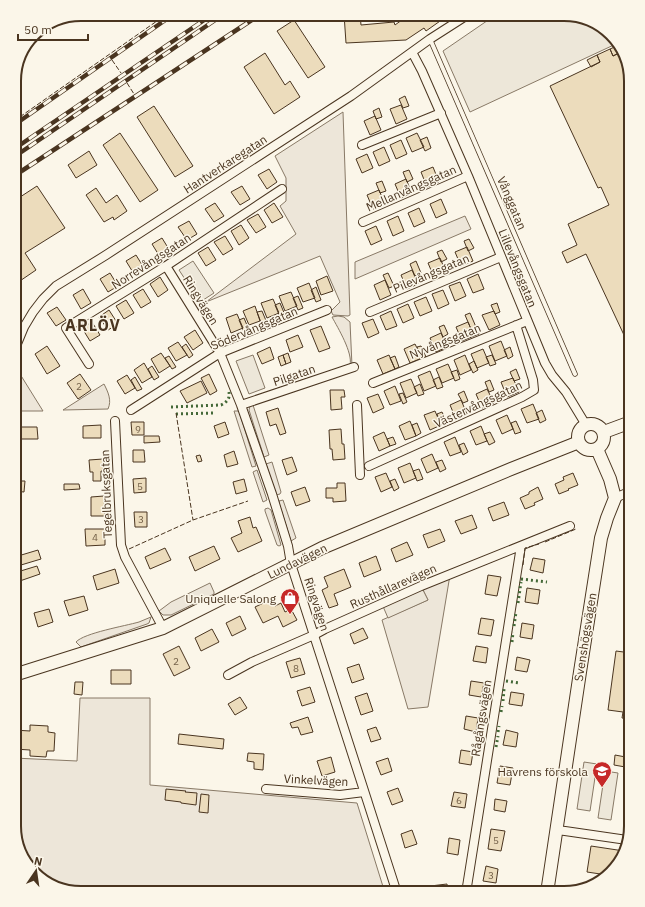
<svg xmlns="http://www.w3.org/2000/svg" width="645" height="907" font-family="'IBM Plex Sans',sans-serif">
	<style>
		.green { fill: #ede6d9; stroke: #887966 }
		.parking { fill: #ede7d9; stroke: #887966 }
		.building { fill: #ecdcbc; stroke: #4a3520 }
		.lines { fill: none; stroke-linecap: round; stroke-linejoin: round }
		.lane-casing { stroke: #4a3520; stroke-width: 5.5 }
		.street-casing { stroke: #4a3520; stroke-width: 10 }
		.secondary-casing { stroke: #4a3520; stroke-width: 14 }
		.lane { stroke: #fbf6e9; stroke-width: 4 }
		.street { stroke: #fbf6e9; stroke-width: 8 }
		.secondary { stroke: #fbf6e9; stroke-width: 12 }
		.rail-casing { stroke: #4a3520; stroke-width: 4.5 }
		.rail { stroke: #fbf6e9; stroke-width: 3; stroke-dasharray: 9; stroke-linecap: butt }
		.hedge { stroke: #436837; stroke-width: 3; stroke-dasharray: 2 3; stroke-linecap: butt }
		.fence { stroke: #4a3520; stroke-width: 1; stroke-dasharray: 5 2; stroke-linecap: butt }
		.labels { text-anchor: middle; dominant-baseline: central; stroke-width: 3; stroke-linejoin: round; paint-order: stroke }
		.number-label { font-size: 10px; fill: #725f47 }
		.street-label { font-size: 12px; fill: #4a3520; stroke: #fbf6e9 }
		.poi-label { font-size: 12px; fill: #4a3520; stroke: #fbf6e9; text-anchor: end }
		.district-label { font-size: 16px; font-weight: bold; letter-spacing: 1px; fill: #4a3520; stroke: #fbf6e9 }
		.rim { fill: none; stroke: #4a3520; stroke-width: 2 }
	</style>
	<rect width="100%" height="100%" fill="#fbf6e9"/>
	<path class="green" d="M343 112 350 315 348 316 333 315 331 311 340 302 320 256 206 302 296 234 280 206 286 201V178L275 156Z
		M465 216 471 229 355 279V262Z
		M338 316 344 317 350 322 352 366 350 365C353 353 338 328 332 317Z
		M15 366 43 411H14V369Z
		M104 384C108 392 112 400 108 409L63 410Z
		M253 405 269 455 264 457 249 410 250 406Z
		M234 411H239L256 466 252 467Z
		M272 462 281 492 280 494 276 495 266 464Z
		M257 470 267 500 263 502 253 472Z
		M283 500 296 538 291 541 279 503V501Z
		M268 508 271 510 281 545 279 546 277 545 265 511V509Z
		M450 575 428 707 408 709 382 620 428 600 421 586Z
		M210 583 214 592V594L171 615H163L159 611 171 602Z
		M151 617 149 623 147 624 81 647 76 642C84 633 125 626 139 622 143 620 147 619 151 617Z
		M80 698H150V785L357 803 385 893H77L47 884 23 860 14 826V758L77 761Z"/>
	<path class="parking" d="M497 14H568L598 23 618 43 470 112 443 51Z
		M193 261 214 293 200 302 179 270Z
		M253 355 265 388 249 394 236 361Z
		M421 586 428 600 388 618 382 604Z
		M584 762 597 764 590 811 577 809Z
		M605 771 618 773 611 820 598 818Z"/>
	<path class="building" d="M344 14H360L361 25 394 22 395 25 410 14H450L426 31 424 28 406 40 346 43Z
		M294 20 325 67 308 78 277 31Z
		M619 45 621 47 623 51 613 56 610 49Z
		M610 49 613 56 623 51 631 81V350L586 254 567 263 562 252 577 245 568 224 609 205 601 187 598 188 550 86 600 62 597 55Z
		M265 53 285 85 290 81 300 97 274 114 244 67Z
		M597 55 600 62 591 67 587 60Z
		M405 96 409 106 403 108 399 99Z
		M401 105 407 119 396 124 390 109Z
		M154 106 193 166 175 177 137 117Z
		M379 108 382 117 376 119 373 111Z
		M375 116 381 130 370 135 364 121Z
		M120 133 158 190 140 202 103 145Z
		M417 133 424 147 412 152 406 138Z
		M427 137 431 148 425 151 420 140Z
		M401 140 407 154 396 159 390 145Z
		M384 147 390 161 379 166 373 152Z
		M89 151 97 165 76 178 68 165Z
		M367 154 373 168 362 173 356 159Z
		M433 167 439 182 427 187 421 172Z
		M269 169 277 182 267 189 258 175Z
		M409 170 413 179 407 182 403 172Z
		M406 179 412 193 401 198 395 184Z
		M382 181 386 191 380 193 376 183Z
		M37 186 65 228 25 253 36 270 14 285V201Z
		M242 186 250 199 240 205 231 192Z
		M96 188 106 203 117 195 127 211 114 220 113 217 104 222 86 195Z
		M379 190 385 204 373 209 367 195Z
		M441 199 447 213 436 218 430 204Z
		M215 203 224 216 214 222 205 209Z
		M274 203 283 217 272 223 264 210Z
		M419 208 425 222 414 227 408 213Z
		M258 214 266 227 256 233 247 220Z
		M398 216 404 231 393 236 387 221Z
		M189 221 197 234 187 240 178 227Z
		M241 225 249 238 239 245 231 231Z
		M376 226 382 240 371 245 365 231Z
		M225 236 233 249 223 255 214 242Z
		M162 238 170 251 160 257 152 244Z
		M469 239 474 248 468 251 464 241Z
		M208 247 216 260 206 266 198 253Z
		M467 247 473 261 461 266 455 252Z
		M442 250 447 259 441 262 437 252Z
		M136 255 144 268 134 274 126 261Z
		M440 258 446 272 434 277 428 263Z
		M416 261 421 273 415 276 410 264Z
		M412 270 418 284 407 289 401 275Z
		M110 273 118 286 108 292 100 279Z
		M388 273 394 286 389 288 383 275Z
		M478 274 484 289 473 293 467 279Z
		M327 276 333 291 321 295 316 281Z
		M160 277 168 290 158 297 150 284Z
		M385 280 391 295 380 300 374 285Z
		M460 282 466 296 455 301 449 286Z
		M309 283 315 298 303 302 297 288Z
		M316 287 321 300 316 302 311 290Z
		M83 289 91 303 81 309 73 295Z
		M143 289 151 302 141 308 133 295Z
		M443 290 449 304 438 309 432 294Z
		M291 292 297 306 285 311 279 296Z
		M298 296 303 308 298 310 293 298Z
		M426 297 432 311 420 316 414 302Z
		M273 299 279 313 267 318 261 303Z
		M126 300 134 313 124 319 116 306Z
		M280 303 285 315 280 317 275 305Z
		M497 303 500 312 495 314 491 305Z
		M408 304 414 318 403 323 397 309Z
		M255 306 260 321 249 325 243 311Z
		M57 307 66 320 56 326 47 313Z
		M109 310 118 324 108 330 99 317Z
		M262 311 267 323 262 325 257 312Z
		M391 311 397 326 386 330 380 316Z
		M494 311 500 325 489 330 482 315Z
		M470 313 479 334 474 336 465 315Z
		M237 314 243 328 231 333 226 318Z
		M244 318 249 330 244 332 239 320Z
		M373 319 379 333 368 338 362 323Z
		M92 322 100 335 90 341 82 328Z
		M468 322 474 336 462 341 456 327Z
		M444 325 448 334 443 337 439 327Z
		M321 326 330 348 319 352 310 330Z
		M195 330 203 343 193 350 184 337Z
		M441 333 447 347 436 352 430 338Z
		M298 335 303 347 290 352 286 340Z
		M501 341 507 356 495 361 489 346Z
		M178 342 187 355 176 361 168 348Z
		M186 344 193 355 189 358 182 347Z
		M415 344 422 358 410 363 404 349Z
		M47 346 60 366 47 374 35 354Z
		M421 346 426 357 422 358 417 347Z
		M270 347 274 359 262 364 257 353Z
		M510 347 513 356 508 359 504 350Z
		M483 349 489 363 477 368 471 354Z
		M161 353 170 366 159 373 151 359Z
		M288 353 291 362 286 364 283 355Z
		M283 355 286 364 281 366 278 357Z
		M389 355 395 369 383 374 377 360Z
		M465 355 471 370 460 375 454 360Z
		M492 355 496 364 490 366 486 357Z
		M169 356 176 367 172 369 165 358Z
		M395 356 399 367 395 369 390 358Z
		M474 361 478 370 473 373 469 364Z
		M144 363 152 377 142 383 134 370Z
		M448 364 454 378 442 383 436 369Z
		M152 366 159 377 154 380 148 369Z
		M516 369 520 379 514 381 510 372Z
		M457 370 460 379 455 381 451 372Z
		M430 371 436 386 424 391 418 376Z
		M80 374 91 390 78 399 67 383Z
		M209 374 217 391 210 395 201 378Z
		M127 375 135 388 125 394 117 381Z
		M135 377 142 389 137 391 131 380Z
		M439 377 443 387 437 389 433 380Z
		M513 378 519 392 507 397 501 382Z
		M411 379 417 393 406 398 400 383Z
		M490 380 494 390 489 392 485 382Z
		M201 381 207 393 187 403 180 391Z
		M420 384 424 394 418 396 414 387Z
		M395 386 401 401 390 405 384 391Z
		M487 389 494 403 482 408 476 394Z
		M330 390H344L345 397H341L342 409 331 410Z
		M464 391 468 401 463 403 458 394Z
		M403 393 407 402 403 404 399 394Z
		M378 394 384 408 373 413 367 398Z
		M461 400 467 414 456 419 450 405Z
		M533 404 539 419 527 423 521 409Z
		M278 408 286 433 280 435 276 424 270 426 266 412Z
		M542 410 546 420 540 423 536 413Z
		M435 411 441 425 430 430 424 415Z
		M442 412 447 423 441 425 437 414Z
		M507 415 513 429 502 434 496 420Z
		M410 421 416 436 405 440 399 426Z
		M516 421 521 432 515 434 511 423Z
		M131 422H144V435H132Z
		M225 422 229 434 218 438 214 426Z
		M417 423 421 433 416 436 412 425Z
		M101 425V438H83V426Z
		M481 426 487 441 476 445 470 431Z
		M15 427H37L38 439H15Z
		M341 429 342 444H344L345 459 333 460 332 449H330L329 430Z
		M384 432 390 446 379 451 373 437Z
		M490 432 495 442 489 445 484 434Z
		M144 436H159L160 442 144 443Z
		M393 437 396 444 390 446 387 439Z
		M455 437 461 452 450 456 444 442Z
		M464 443 468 452 463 455 459 445Z
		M133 450H144L145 462H133Z
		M234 451 238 464 227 467 224 455Z
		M432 454 438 468 427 473 421 459Z
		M200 455 202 461 198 462 196 456Z
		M292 457 297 471 287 475 282 460Z
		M103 459V471H101V481H93V472H90L89 460Z
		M442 460 446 469 440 472 436 462Z
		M410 463 416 478 404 483 398 468Z
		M419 469 423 479 417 481 413 471Z
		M386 473 392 487 381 492 375 477Z
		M573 473 578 485 568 489 569 490 559 494 555 484 564 480 563 477Z
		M146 478V492L134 493 133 479Z
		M244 479 247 491 236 494 233 482Z
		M395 479 399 488 394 491 390 481Z
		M14 481H25L24 492 14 491Z
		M337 483H345L346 501 333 502V498H326V488H337Z
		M64 484H79L80 489 64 490Z
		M305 487 310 501 296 506 291 492Z
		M538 487 543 499 534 503 535 505 525 509 520 498 529 494V492Z
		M104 496 105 516H91V497Z
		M504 502 509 515 493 521 488 508Z
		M134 512H147V527H135Z
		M472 515 477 528 461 534 455 521Z
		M250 517 253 528 256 527 262 541 238 552 231 538 242 533 238 521Z
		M85 529H105V545L86 546Z
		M440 529 445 541 428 548 423 535Z
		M407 542 413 555 396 562 391 549Z
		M214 546 220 559 195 571 189 557Z
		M165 548 171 560 150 569 145 557Z
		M38 550 41 559 21 565 18 556Z
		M376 556 381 570 364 577 359 563Z
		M533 558 545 560 543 573 530 570Z
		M37 566 40 574 14 583V573Z
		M115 569 119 583 97 590 93 576Z
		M344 569 351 587 334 594 338 605 329 608 322 590 328 587 324 577Z
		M488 575 501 577 497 596 485 594Z
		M527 588 540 590 538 604 525 602Z
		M84 596 88 610 69 616 64 601Z
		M272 599 275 606 281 603 285 612 291 609 297 620 283 627 278 616 263 623 255 607Z
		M49 609 53 622 38 627 34 613Z
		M240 616 246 629 232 636 226 623Z
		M481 618 494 620 491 636 478 634Z
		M522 623 534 625 532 639 520 637Z
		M363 628 368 638 354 644 350 634Z
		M212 629 219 642 201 651 195 638Z
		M179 646 190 668 174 676 163 654Z
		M476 646 488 648 486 663 473 661Z
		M616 651 631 653V719L622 718 623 712 608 710Z
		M517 657 530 660 527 672 515 670Z
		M300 658 305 674 291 678 286 662Z
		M359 664 364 679 352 683 347 668Z
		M111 670H131V684H111Z
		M471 681 484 683 481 697 469 695Z
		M75 682H83L82 695 74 694Z
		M310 687 315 702 302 706 297 691Z
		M511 692 524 694 522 706 509 704Z
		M367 693 373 711 361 715 355 697Z
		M240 697 247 708 235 715 228 704Z
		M466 716 478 718 476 732 464 729Z
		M308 717 313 732 301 735 298 727 292 728 290 723Z
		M30 725 48 726V732L55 733 54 751H47L46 757 30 756V750L14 749V730L30 731Z
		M376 727 381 739 371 742 367 730Z
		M506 730 518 733 516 747 503 745Z
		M179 734 224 739 223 749 178 744Z
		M461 750 473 752 471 765 459 763Z
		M248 753 264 754 263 770 254 769V762L247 761Z
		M615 755 631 758V768L614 765Z
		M331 757 335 772 322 776 317 761Z
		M388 758 392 771 381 775 376 762Z
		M500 766 513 768 510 785 497 783Z
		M398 788 403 801 392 805 387 792Z
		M166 789 186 791 185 792 197 793 196 805 181 803V802L165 800Z
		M454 792 467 794 465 808 451 806Z
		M201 794 209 795 208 813 199 812Z
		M495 799 507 801 505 812 494 810Z
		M491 829 505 831 501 851 488 849Z
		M412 830 417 844 405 848 401 834Z
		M449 838 460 840 458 855 447 853Z
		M591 846 624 851 622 860 607 875 587 872Z
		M486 866 498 869 496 883 483 881Z
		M447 884 448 893H423L422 887Z"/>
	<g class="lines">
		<g class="lane-casing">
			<path id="lane" d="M430 39 575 374"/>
		</g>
		<g class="street-casing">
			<path id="street" d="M412 52 422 71 468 176 545 363 552 375 566 392 586 425
				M362 145 441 113
				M363 222 468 176
				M166 266 220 353 241 405 272 494 288 546 291 564 397 893
				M370 312 501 257
				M14 351 24 327 33 312 43 299 56 286 106 255 351 96 430 39 469 14
				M89 364 66 328 166 266 282 189
				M373 383 527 321
				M241 405 354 367
				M357 405 360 475
				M131 410 220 353 327 310
				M115 421 121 545 125 557 163 628
				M369 466 522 397 534 390 533 380 516 325
				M615 498 631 491
				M228 675 252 662 314 635 325 629 421 586 570 526
				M266 789 340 795 364 792
				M556 830 565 831 627 840
				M466 893 521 546"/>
		</g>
		<g class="secondary-casing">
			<path id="secondary" d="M578 437a13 13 0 1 1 26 0a13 13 0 1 1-26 0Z
				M604 432 631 422
				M14 675 163 628 322 548 511 469 579 442
				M547 893 580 672 601 538 607 518 615 498 610 479 597 449"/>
		</g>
		<use href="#lane" class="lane"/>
		<use href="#street" class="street"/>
		<use href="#secondary" class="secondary"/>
		<g class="rail-casing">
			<path id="rail" d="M14 125 174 14
				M14 149 213 14
				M14 157 224 14
				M14 176 261 14"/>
		</g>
		<use href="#rail" class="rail"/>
		<path class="hedge" d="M171 407 221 405C227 402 230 399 229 392
			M176 414 215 413
			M521 579 547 582
			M518 603 521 582
			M514 626 516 612
			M512 642 513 632
			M506 681 520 683
			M503 701 504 689
			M501 712 502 706
			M498 732 499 726
			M496 747 498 736"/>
		<path class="fence" d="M112 60 121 73
			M127 83 134 94
			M14 121 167 14
			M176 413 193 520
			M545 542 576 529
			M129 549 193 520 248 501
			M523 565 525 548 539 544"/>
	</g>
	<defs>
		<g id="shop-pin" transform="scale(1)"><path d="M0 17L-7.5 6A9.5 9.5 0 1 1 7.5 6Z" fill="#c62828" stroke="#fbf6e9"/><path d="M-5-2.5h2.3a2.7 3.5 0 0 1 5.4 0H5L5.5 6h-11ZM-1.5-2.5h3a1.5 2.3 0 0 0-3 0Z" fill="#fff"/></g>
		<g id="school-pin" transform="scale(1)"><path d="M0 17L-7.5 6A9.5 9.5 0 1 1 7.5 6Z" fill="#c62828" stroke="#fbf6e9"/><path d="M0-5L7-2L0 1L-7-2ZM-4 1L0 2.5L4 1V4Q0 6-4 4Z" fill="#fff"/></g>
	</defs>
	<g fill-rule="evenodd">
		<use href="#shop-pin" x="290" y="598"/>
		<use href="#school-pin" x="602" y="771"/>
	</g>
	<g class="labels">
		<g class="number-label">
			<text x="79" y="386">2</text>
			<text x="138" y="429">9</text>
			<text x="140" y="486">5</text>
			<text x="141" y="519">3</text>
			<text x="95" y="537">4</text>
			<text x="176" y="661">2</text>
			<text x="296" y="668">8</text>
			<text x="459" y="800">6</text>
			<text x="496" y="840">5</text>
			<text x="491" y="875">3</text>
		</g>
		<g class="street-label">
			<text transform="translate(225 164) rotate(-33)">Hantverkaregatan</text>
			<text transform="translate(411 188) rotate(-24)">Mellanvångsgatan</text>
			<text transform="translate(512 203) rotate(67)">Vånggatan</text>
			<text transform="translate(151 261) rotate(-33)">Norrevångsgatan</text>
			<text transform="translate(518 268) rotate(68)">Lillevångsgatan</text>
			<text transform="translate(431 273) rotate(-23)">Pilevångsgatan</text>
			<text transform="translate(201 300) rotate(58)">Ringvägen</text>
			<text transform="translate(254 328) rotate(-23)">Södervångsgatan</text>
			<text transform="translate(445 341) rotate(-22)">Nyvångsgatan</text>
			<text transform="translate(294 375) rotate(-19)">Pilgatan</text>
			<text transform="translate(478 404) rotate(-25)">Västervångsgatan</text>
			<text transform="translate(106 494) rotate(-92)">Tegelbruksgatan</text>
			<text transform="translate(297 561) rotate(-26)">Lundavägen</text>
			<text transform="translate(393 586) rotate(-24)">Rusthållarevägen</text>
			<text transform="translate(317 604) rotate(72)">Ringvägen</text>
			<text transform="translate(585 637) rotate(-81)">Svenshögsvägen</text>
			<text transform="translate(481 718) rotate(-81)">Rågångsvägen</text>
			<text transform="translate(316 780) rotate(3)">Vinkelvägen</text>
		</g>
		<g class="poi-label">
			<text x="276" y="598">Uniquelle Salong</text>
			<text x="588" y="771">Havrens förskola</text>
		</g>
		<g class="district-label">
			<text x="93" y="325">ARLÖV</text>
		</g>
	</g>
	<path d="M0 0H645V907H0ZM81 21H564A60 60 0 0 1 624 81V826A60 60 0 0 1 564 886H81A60 60 0 0 1 21 826V81A60 60 0 0 1 81 21Z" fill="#fbf6e9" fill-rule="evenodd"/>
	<path class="rim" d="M81 21H564A60 60 0 0 1 624 81V826A60 60 0 0 1 564 886H81A60 60 0 0 1 21 826V81A60 60 0 0 1 81 21Z"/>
	<g transform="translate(36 871) rotate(13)" stroke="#fbf6e9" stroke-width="3" paint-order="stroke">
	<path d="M0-3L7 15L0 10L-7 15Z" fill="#4a3520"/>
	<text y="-6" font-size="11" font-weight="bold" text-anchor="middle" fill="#4a3520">N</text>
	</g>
	<path d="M18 34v6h70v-6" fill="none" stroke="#4a3520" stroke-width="2"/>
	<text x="24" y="34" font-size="12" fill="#4a3520" stroke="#fbf6e9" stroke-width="3" paint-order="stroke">50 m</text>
</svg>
